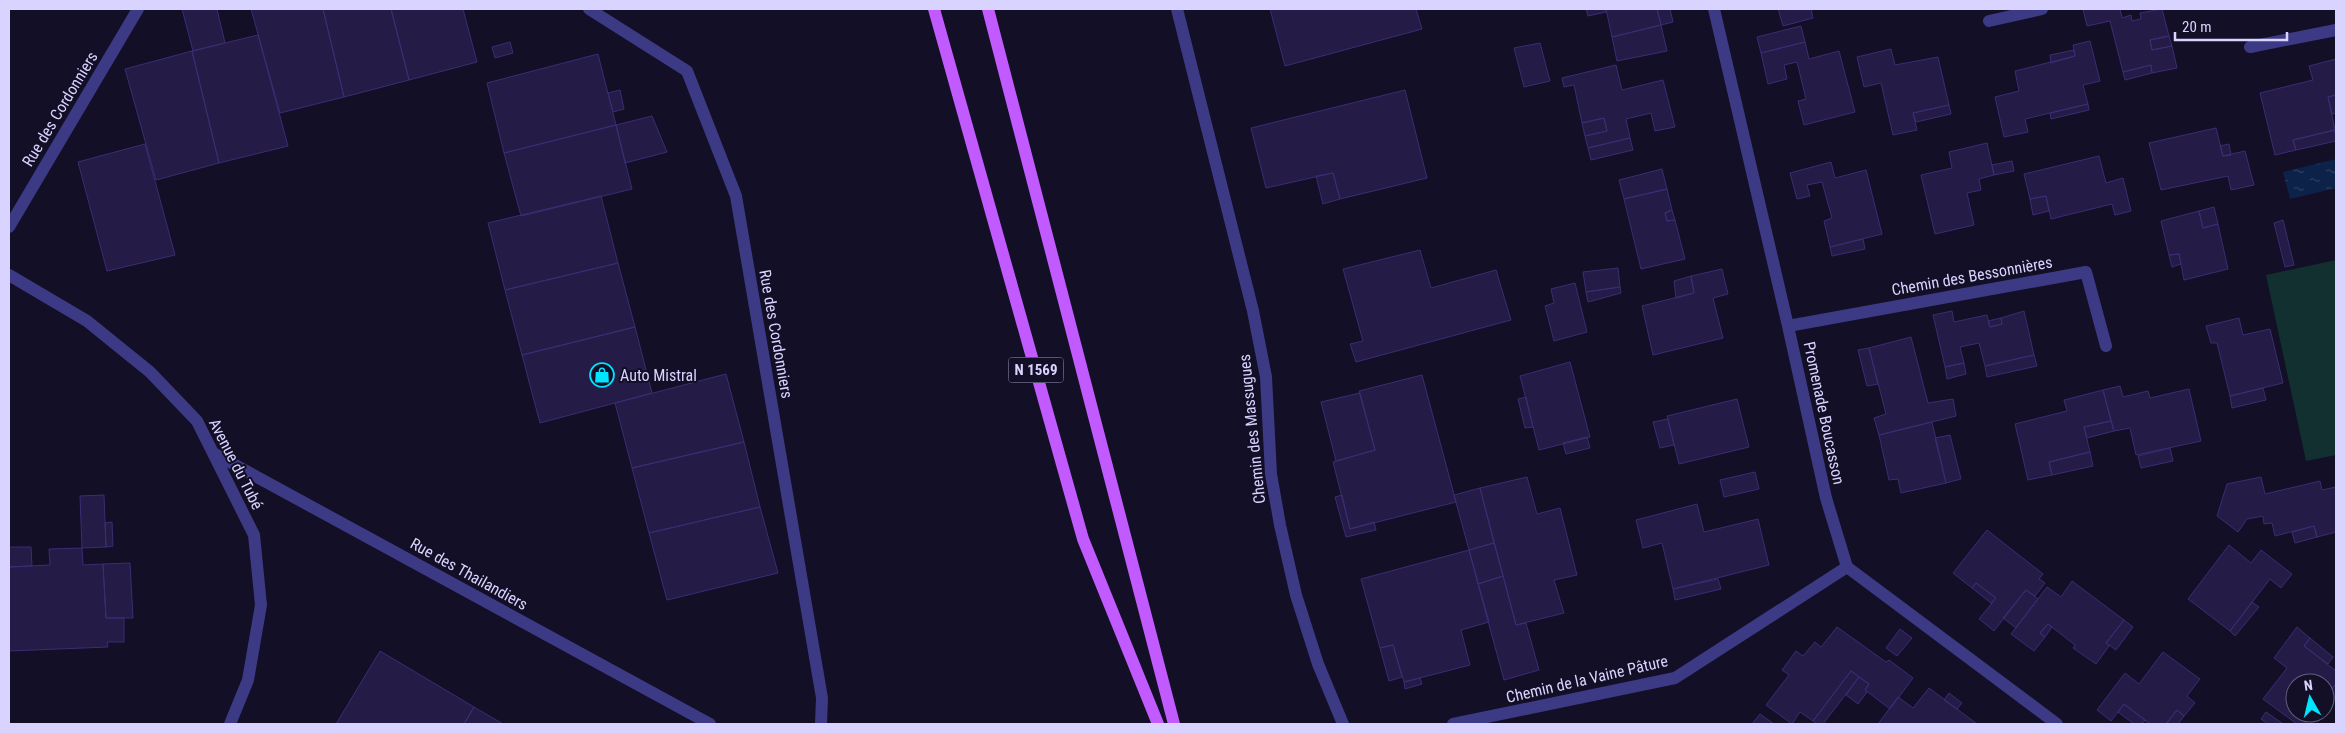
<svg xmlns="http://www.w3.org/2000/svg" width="2345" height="733" font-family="'Roboto Condensed',sans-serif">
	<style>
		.park { fill: #12302f }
		.water { fill: url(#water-ripples) }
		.building { fill: #241b47; stroke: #3b2d73 }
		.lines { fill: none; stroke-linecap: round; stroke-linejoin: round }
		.street { stroke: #3d3a85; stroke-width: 12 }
		.primary { stroke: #c25bff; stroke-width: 12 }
		.labels { text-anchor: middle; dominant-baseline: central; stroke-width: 4; stroke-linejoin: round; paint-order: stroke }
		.shield { fill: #130f26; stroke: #9e99be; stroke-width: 1 }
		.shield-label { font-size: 15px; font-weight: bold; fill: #d9d4ff }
		.street-label { font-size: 16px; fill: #d9d4ff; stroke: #130f26 }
		.poi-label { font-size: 16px; fill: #d9d4ff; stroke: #130f26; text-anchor: start }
	</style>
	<defs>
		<pattern id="water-ripples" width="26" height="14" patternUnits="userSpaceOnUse" patternTransform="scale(1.25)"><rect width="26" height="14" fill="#0c2248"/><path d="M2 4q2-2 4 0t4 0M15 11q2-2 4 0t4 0" fill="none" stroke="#2f4163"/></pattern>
	</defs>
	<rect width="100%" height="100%" fill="#130f26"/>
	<path class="park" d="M2336 260V455L2306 461 2266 275Z"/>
	<path class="water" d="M2336 159V188L2290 199 2283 172Z"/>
	<path class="building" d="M182 9H217L225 43 193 51Z
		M251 9H323L344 97 280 113Z
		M323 9H391L409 80 344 97Z
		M391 9H463L477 62 409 80Z
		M1270 9H1416L1422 29 1285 66Z
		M1586 9H1606V12L1588 16Z
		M1606 9H1657L1661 25 1612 37Z
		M1657 9H1670L1673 22 1661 25Z
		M1778 9H1811L1813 18 1783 26Z
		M2083 9H2120L2122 18 2131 15 2132 21 2141 19 2140 13 2162 9 2169 36 2150 40 2152 50 2172 46 2177 68 2152 73 2151 65 2123 72 2110 21 2087 26Z
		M1661 25 1667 51 1617 61 1612 37Z
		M1801 26 1805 42 1761 53 1757 37Z
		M258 35 288 146 219 163 192 51Z
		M2169 36 2172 46 2152 50 2150 40Z
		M2090 41 2100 81 2083 85 2088 104 2025 119 2028 132 2004 137 1995 97 2019 91 2015 71 2075 56 2073 45Z
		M510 42 513 53 495 58 492 47Z
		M1805 42 1809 59 1839 51 1855 112 1804 125 1798 101 1806 99 1797 62 1784 65 1787 79 1768 84 1761 53Z
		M1540 43 1550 81 1524 87 1514 48Z
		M1891 49 1895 65 1938 57 1949 105 1913 113 1917 130 1893 135 1881 83 1864 87 1857 57Z
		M2074 50 2075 56 2051 63 2050 55Z
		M192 51 219 163 156 180 125 69Z
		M598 54 616 125 504 153 487 83Z
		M2336 59V95L2328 97 2335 130 2293 140 2296 150 2275 155 2260 93 2313 80 2309 66Z
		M1616 65 1622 90 1663 80 1675 127 1655 131 1651 113 1626 119 1630 138 1588 148 1585 136 1607 131 1604 118 1582 123 1574 85 1564 87 1562 78Z
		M2151 65 2152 73 2125 80 2123 72Z
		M620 90 624 109 613 112 608 93Z
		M1405 90 1427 178 1340 199 1333 173 1266 188 1251 128Z
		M2336 95V113L2332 114 2328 97Z
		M2088 104 2089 110 2051 119 2050 113Z
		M1949 105 1951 114 1916 122 1913 113Z
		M652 116 667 152 625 163 616 125Z
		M1604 118 1607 131 1585 136 1582 123Z
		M616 125 632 189 521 216 504 153Z
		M2216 128 2223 156 2245 151 2254 185 2231 190 2228 176 2161 190 2149 143Z
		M2335 130 2336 141 2296 150 2293 140Z
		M1630 138 1633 150 1591 160 1588 148Z
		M1987 143 1994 175 1979 179 1981 190 1967 193 1974 225 1935 234 1921 175 1952 168 1949 152Z
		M145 144 175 255 107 271 78 162Z
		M2229 144 2231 155 2223 156 2220 146Z
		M2099 156 2106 183 2123 178 2131 211 2115 215 2112 204 2051 219 2046 196 2030 199 2024 174Z
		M2012 161 2014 171 1994 175 1992 165Z
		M1831 162 1835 178 1866 170 1882 234 1830 247 1824 221 1832 218 1822 182 1807 185 1810 196 1797 199 1790 173Z
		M1662 169 1667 189 1624 199 1619 180Z
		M1333 173 1340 199 1323 204 1316 176Z
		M1667 189 1672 210 1665 213 1667 221 1675 220 1685 259 1641 269 1624 199Z
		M601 196 618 263 505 290 488 223Z
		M2046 196 2049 211 2033 215 2030 199Z
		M2214 207 2218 224 2203 228 2199 211Z
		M1672 210 1675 220 1667 221 1665 213Z
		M2199 211 2203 228 2218 224 2228 269 2184 280 2179 254 2169 255 2161 221Z
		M2283 220 2294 265 2285 267 2274 223Z
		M1863 239 1865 249 1832 256 1830 247Z
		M1420 250 1431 288 1496 270 1511 320 1356 362 1350 344 1363 341 1343 269Z
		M2179 254 2181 264 2172 267 2169 255Z
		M618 263 635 327 522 355 505 290Z
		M1618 268 1620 287 1586 292 1583 272Z
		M1722 269 1728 294 1713 298 1723 338 1653 355 1642 306 1694 293 1691 276Z
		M1691 276 1694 293 1676 298 1674 281Z
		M1575 283 1587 332 1554 341 1545 306 1554 303 1551 289Z
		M1620 287 1621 293 1588 302 1586 292Z
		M1952 311 1954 322 1987 315 1990 327 2002 324 2001 318 2024 311 2034 355 1985 366 1979 343 1960 347 1964 363 1945 367 1933 315Z
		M2001 318 2002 324 1990 327 1988 321Z
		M2239 318 2243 335 2270 329 2283 383 2230 396 2217 343H2211L2206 326Z
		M635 327 652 393 540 423 522 355Z
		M1911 337 1928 403 1953 399 1956 416 1879 435 1874 418 1886 414 1869 348Z
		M1869 348 1878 384 1867 386 1858 350Z
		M2034 355 2037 366 1987 377 1985 366Z
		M1570 362 1590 437 1539 450 1520 376Z
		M1964 363 1966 374 1947 379 1945 367Z
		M726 374 744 442 632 468 615 403Z
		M1422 375 1456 502 1350 529 1333 462 1375 450 1359 391Z
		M2120 386 2123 397 2148 391 2150 398 2189 389 2201 441 2136 455 2130 428 2114 431 2103 390Z
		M2263 388 2266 400 2232 408 2230 396Z
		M2103 390 2111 421 2084 427 2090 452 2049 462 2052 475 2028 480 2015 424 2067 411 2064 400Z
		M1360 393 1375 450 1336 461 1321 402Z
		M1526 397 1533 427 1525 428 1518 399Z
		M1737 399 1749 447 1679 464 1667 416Z
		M1668 419 1674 445 1660 448 1653 422Z
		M2111 421 2114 431 2087 438 2084 427Z
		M1932 422 1946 483 1901 493 1898 479 1889 480 1879 435Z
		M1950 435 1961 479 1946 483 1935 438Z
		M1587 437 1590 448 1566 454 1563 443Z
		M744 442 760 507 649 533 632 468Z
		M2170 448 2173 461 2141 468 2138 456Z
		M2090 452 2093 466 2052 475 2049 462Z
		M1755 472 1759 489 1724 497 1720 480Z
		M1527 477 1537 514 1560 508 1577 575 1554 580 1564 613 1516 625 1480 488Z
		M2261 477 2265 494 2320 481 2322 490 2336 487V532L2317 537 2314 526 2275 536 2272 523 2264 524 2263 516 2247 519 2238 532 2217 516 2227 484Z
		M1480 488 1494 543 1469 550 1454 495Z
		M104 495 106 547 82 548 80 496Z
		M1342 495 1350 529 1374 522 1376 530 1346 537 1335 497Z
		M1697 504 1704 532 1758 519 1769 565 1673 589 1662 543 1643 548 1636 520Z
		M760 507 778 573 667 600 649 533Z
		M112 522 113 546 106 547 105 523Z
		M2314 526 2317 537 2295 543 2292 532Z
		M1987 530 2043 574 2039 579 2045 583 2035 596 2026 590 1994 631 1979 619 1996 598 1976 583 1972 588 1953 573Z
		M1494 543 1503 576 1478 584 1469 550Z
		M2229 545 2251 563 2261 550 2292 574 2281 588 2270 579 2230 631 2188 599Z
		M9 547H31L32 566 9 567Z
		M82 548 83 565 103 564 106 618H124V642H107L108 647 9 651V567L50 565 49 549Z
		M1469 550 1489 622 1461 630 1470 665 1404 682 1393 645 1380 648 1361 579Z
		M130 563 133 618H106L103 564Z
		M1503 576 1516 625 1526 623 1539 670 1504 680 1478 584Z
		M1718 579 1721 589 1675 600 1673 589Z
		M2072 581 2124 620 2106 643 2109 646 2096 664 2073 648 2075 645 2048 624 2040 633 2045 637 2034 651 2011 634 2047 587 2061 597Z
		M1976 583 1996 598 1991 603 1972 588Z
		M2026 590 2038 599 2016 628 2003 618Z
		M2252 602 2259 607 2235 636 2230 631Z
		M2124 620 2133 627 2116 650 2106 643Z
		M2048 624 2052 627 2045 637 2040 633Z
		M1837 627 1886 662 1889 660 1913 678 1890 709 1865 690 1869 684 1851 671 1813 721 1800 712 1792 724 1766 705 1789 675 1782 670 1796 651 1803 656 1815 642 1821 647Z
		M2297 627 2310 638 2304 646 2336 671V684L2325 698V683H2295V713H2313L2305 724H2297L2263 699 2287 668 2274 658Z
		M1900 629 1912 638 1897 656 1886 648Z
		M2310 638 2333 657 2328 664 2304 646Z
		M1393 645 1402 677 1389 681 1380 648Z
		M380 651 474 707 464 724H336Z
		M2163 652 2200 679 2187 696 2195 703 2184 716 2177 710 2166 724H2150L2124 704 2111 721 2097 710 2125 673 2139 684Z
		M1851 671 1859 677 1823 724H1817L1813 721Z
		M1859 677 1869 684 1865 690 1867 692 1858 704 1846 695Z
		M1420 678 1422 684 1405 689 1404 682Z
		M2336 684V697L2332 703 2325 698Z
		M1929 688 1977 724H1878L1898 697 1913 708Z
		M1949 693 1962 703 1957 709 1944 700Z
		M2124 704 2145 720 2142 724H2134L2118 712Z
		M474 707 503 724H464Z
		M2177 710 2184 716 2178 724H2166Z
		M2266 712 2283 724H2268L2261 719Z
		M1760 714 1774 724H1752Z"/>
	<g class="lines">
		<path class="street" d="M589 9 687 71 736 196 822 698 821 724
			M1177 9 1253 311 1266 377 1271 474 1280 525 1296 595 1318 664 1343 724
			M1714 9 1788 326 1826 498 1847 567 2057 724
			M1989 21 2042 9
			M2250 47 2336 30
			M9 227 138 9
			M9 275 87 321 150 372 197 421 254 535 261 605 248 680 230 724
			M1788 326 2086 272 2106 346
			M213 453 710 724
			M1453 724 1675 678 1847 567"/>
		<path class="primary" d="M934 9 1083 539 1158 724
			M988 9 1174 724"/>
	</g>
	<defs>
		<g id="shop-ring" transform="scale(1.25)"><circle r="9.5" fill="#130f26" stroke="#00e5ff" stroke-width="1.5"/><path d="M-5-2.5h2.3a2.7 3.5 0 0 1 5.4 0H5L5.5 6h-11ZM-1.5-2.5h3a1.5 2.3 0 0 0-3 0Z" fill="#00e5ff"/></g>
	</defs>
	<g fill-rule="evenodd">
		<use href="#shop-ring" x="602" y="375"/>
	</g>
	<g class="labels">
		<rect class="shield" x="1008.5" y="357.5" width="55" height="25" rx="4"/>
		<g class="shield-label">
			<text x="1036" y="370">N 1569</text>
		</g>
		<g class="street-label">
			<text transform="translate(60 109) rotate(-59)">Rue des Cordonniers</text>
			<text transform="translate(1972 276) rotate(-10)">Chemin des Bessonnières</text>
			<text transform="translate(776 334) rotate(80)">Rue des Cordonniers</text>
			<text transform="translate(1824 413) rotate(78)">Promenade Boucasson</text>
			<text transform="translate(1252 429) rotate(-96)">Chemin des Massugues</text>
			<text transform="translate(236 464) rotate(63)">Avenue du Tubé</text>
			<text transform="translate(469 574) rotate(29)">Rue des Thailandiers</text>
			<text transform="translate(1587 679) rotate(-13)">Chemin de la Vaine Pâture</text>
		</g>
		<g class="poi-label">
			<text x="620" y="375">Auto Mistral</text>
		</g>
	</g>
	<rect width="2345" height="733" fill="none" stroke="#d9d4ff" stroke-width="20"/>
	<g transform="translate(2310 698) rotate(352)"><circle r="24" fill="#130f26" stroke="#625e7d"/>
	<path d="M0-4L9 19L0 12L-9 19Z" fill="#00e5ff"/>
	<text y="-8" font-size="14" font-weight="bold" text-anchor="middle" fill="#d9d4ff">N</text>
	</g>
	<path d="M2175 32v8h112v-8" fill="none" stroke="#d9d4ff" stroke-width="2.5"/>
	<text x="2182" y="32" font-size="15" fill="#d9d4ff" stroke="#130f26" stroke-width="4" paint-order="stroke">20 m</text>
</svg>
